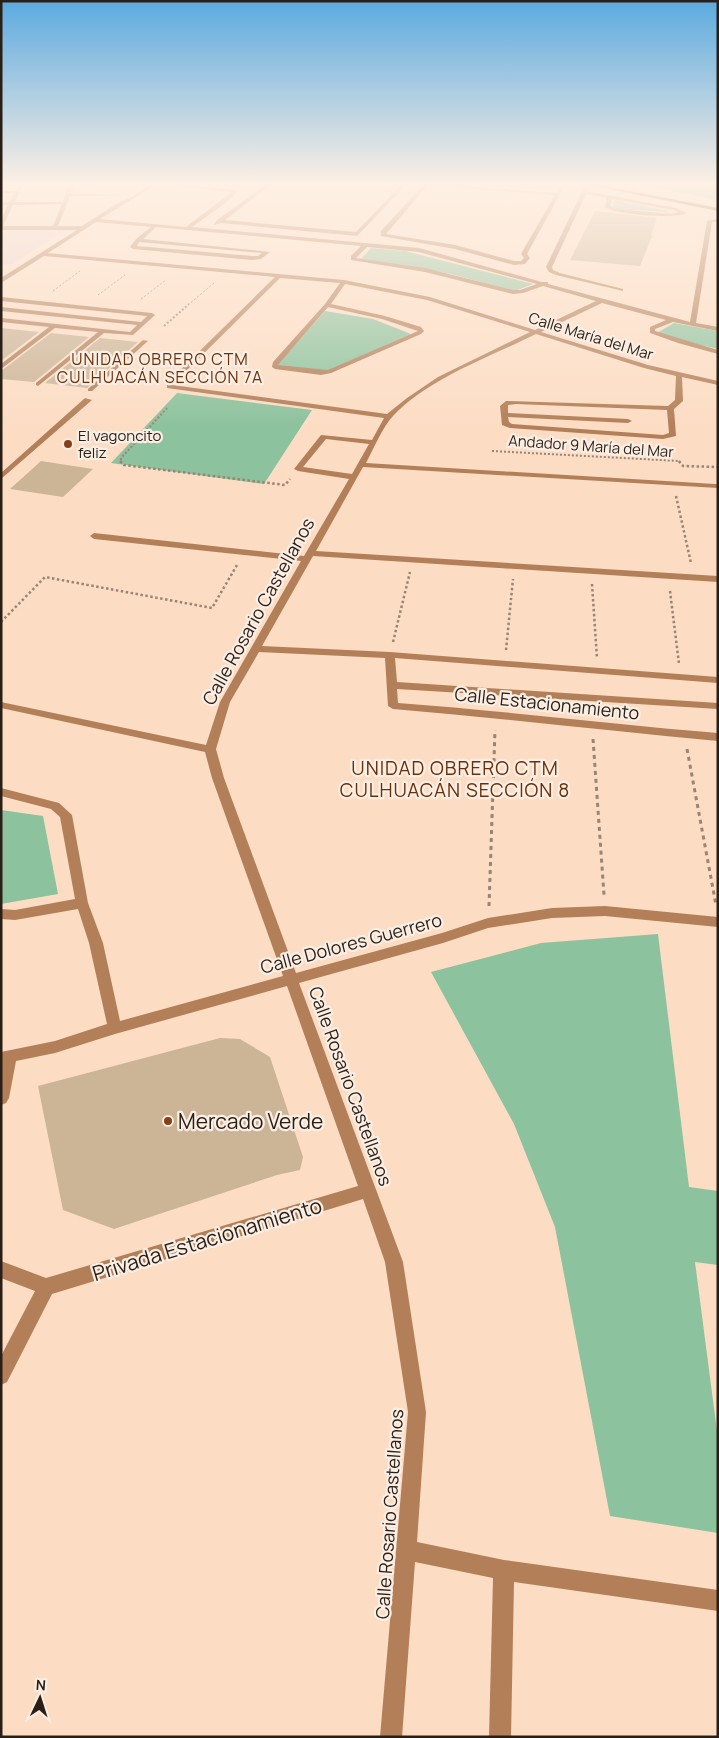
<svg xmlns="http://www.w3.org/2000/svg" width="719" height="1738" font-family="Manrope,sans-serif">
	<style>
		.commercial { fill: #edd3d1 }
		.green { fill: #8cc29e }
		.building { fill: #ccb497 }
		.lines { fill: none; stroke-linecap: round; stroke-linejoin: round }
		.path-far3 { stroke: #9a8472; stroke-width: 1; stroke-dasharray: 2 2; stroke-linecap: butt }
		.path-far2 { stroke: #9a8472; stroke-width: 2; stroke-dasharray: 2 2; stroke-linecap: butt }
		.path-far1 { stroke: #9a8472; stroke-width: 2.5; stroke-dasharray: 2.5 2.5; stroke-linecap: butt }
		.path { stroke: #9a8472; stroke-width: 3; stroke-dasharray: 4 4; stroke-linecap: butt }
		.minor { fill: #b37f59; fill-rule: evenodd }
		.major { fill: #6b3602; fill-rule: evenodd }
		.poi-dot { fill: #854018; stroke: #fbeee4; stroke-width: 2 }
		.labels { text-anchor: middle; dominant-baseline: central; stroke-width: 4.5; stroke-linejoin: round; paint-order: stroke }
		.far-street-label { font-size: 15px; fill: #2a1f16; stroke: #fbeee4 }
		.far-poi-label { font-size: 15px; fill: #2a1f16; stroke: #fbeee4; text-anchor: start }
		.far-neighbourhood-label { font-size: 16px; letter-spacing: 1px; fill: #6d2f07; stroke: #fbeee4 }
		.street-label { font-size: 18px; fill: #2a1f16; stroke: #fbeee4 }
		.neighbourhood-label { font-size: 19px; letter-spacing: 1px; fill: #6d2f07; stroke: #fbeee4 }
		.near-poi-label { font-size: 21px; fill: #2a1f16; stroke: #fbeee4; text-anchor: start }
		.near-street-label { font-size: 21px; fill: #2a1f16; stroke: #fbeee4 }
	</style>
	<rect width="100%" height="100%" fill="#fcddc4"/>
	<path class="commercial" d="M65 230 13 264 1 265V237L4 231Z"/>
	<path class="green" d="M463 184H556L550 190Z
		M637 184H718V200Z
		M614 200 669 211 667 212 613 209Z
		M371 248 405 251 533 284 515 291 451 274 404 265 360 260Z
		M325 311 373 319 411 334 323 373 275 368Z
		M674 323 718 331V349L655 334Z
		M177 393 312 410 264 484 111 463Z
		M1 810 43 816 58 894 1 904Z
		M658 934 689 1187 718 1191V1265L695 1262 718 1439V1533L610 1516 555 1227 514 1124 431 972 541 943Z"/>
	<path class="building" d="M595 211 657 218 651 235 652 236 640 266 570 260Z
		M1 328 39 332 1 361Z
		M51 333 89 337 34 382 1 379V371Z
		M100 338 138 342 87 388 45 383Z
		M41 461 93 469 63 497 10 489Z
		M220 1038 240 1039 270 1057 303 1157 300 1170 277 1175 114 1229 63 1210 38 1086Z"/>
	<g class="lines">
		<path class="path-far3" d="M53 291 80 271
			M98 295 125 275
			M141 299 166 280
			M188 305 214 283"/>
		<path class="path-far2" d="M164 326 189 304
			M492 451 679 461 680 463
			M122 463 120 461 122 457 168 407"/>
		<path class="path-far1" d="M120 461 124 465 285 485 290 479
			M679 461 683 466 718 467
			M676 496 691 563
			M592 584 597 658
			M670 591 679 664
			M1 622 45 577 212 608 237 565
			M393 642 410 572
			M506 650 513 579"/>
		<path class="path" d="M593 739 604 895
			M687 749 716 905
			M489 906 495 730"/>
		<path class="minor" d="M19 184H23L15 202H63L69 184H94L73 186 71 194 131 195 70 196 58 226H82L121 201 132 197 152 184H157L100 219 186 227 232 192 178 186 176 184 235 190 237 191 232 198 192 227 419 248 542 282H548V284L690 322 707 221 718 219V222H712L696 323 718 327V331L673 322 655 329V331L718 350V354L678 343 650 333V327L666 320 602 303 541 332 648 365 718 381V385L682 377 683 401 674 409 676 436 663 439 510 428 502 425 500 406 506 401 668 406 675 400 676 376 644 368 536 334C490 357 429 378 393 416 382 428 374 448 366 463L715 484H718V488L363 467 316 551 718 576V582L313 556 262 646 390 652 718 677V683L395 658 397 682 718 703V709L397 689 398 703C505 711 611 724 718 733V741C609 731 501 718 393 709L388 706 385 658 259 652 230 702 216 749 224 778 296 973 442 933 488 918 552 908 605 906 718 917V927L605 916 552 918 488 928 443 943 299 983 403 1262 426 1412 417 1542 504 1560 718 1590V1611L514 1582 511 1737H489L493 1578 415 1562 402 1737H380L408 1412 385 1262 363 1199 52 1294 7 1382 1 1385V1356L35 1291 1 1278V1261L46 1278 358 1186 287 986 115 1034 55 1053 16 1061 9 1098 6 1103 1 1105V1052L55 1041 107 1024 89 943 78 909 15 920 1 919V909L15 910 75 899 60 817 51 809 1 796V788L59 803 72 815 88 903 103 943 120 1021 283 976 212 778 205 752 1 708V702L206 745 220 702 301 561 94 539 90 536 94 533 304 556 349 479 298 471 294 469 321 435 372 440 384 418 167 388V383L275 277 44 256 1 283V278L77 230H1V220L8 205H1V203L10 202 14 193H1V191H16ZM62 204 53 226H3L13 205ZM96 222 151 227 136 239 130 247 133 249 252 260 261 259 270 252 143 239 156 227 361 246 351 256V260L425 272 513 294 523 293 543 286 596 301 535 330 430 297 344 280 48 253ZM139 242 262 253 258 256H252L137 246ZM367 247 419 252 537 284 520 290H513L425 268 356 258ZM280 278 340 283 325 304 273 362 272 367 275 369 321 375 331 373 421 334 424 331 421 327 385 316 331 304 345 284 427 300 530 332 438 377 407 398 387 414 172 385ZM328 307 382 319 418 331 328 370 278 365ZM516 404 667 410 669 433 663 435 512 424 509 422 508 417 628 423 632 421 628 419 508 413V405ZM326 439 369 444 352 474 303 467Z
			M267 184H272L225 220 356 232 402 184H407L357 236 221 223 214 225 217 220Z
			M424 184 557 193 560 186 564 187 527 254 530 258 525 264 514 265 455 249 381 236V231ZM428 185 555 195 521 254 524 258 521 261H514L455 245 386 234Z
			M585 185 589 186 587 191 675 208 687 213C674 219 617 215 605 207L607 198 586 194 552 267 553 270 560 273 623 289V291L556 275 549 272 546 267ZM612 199 674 210 679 212 672 214 615 209 610 206Z
			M1 297 152 313 155 315 133 335 104 333 38 386 36 385V383L98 332 55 328 1 369V364L49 327 1 322V318L130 332 137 325 1 311V307L141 322 147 316 1 301Z
			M143 340 148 341 92 391H88V389Z
			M85 398 92 400 1 479V473Z"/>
		<path class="major" d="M584 184H594L718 208V211Z"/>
	</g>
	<linearGradient id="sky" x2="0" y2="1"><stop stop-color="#5baadf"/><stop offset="0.43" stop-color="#fef0e4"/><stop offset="1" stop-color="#fef0e4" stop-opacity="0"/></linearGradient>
	<rect width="719" height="428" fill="url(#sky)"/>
	<g class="poi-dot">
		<circle cx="68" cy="444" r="5"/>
		<circle cx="168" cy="1121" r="5"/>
	</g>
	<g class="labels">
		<g class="far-street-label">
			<text transform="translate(591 336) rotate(17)">Calle María del Mar</text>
			<text transform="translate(591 446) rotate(4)">Andador 9 María del Mar</text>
		</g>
		<g class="far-poi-label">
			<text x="78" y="435">El vagoncito<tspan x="78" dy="17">feliz</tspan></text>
		</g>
		<g class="far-neighbourhood-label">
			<text x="160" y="359">UNIDAD OBRERO CTM<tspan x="160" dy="18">CULHUACÁN SECCIÓN 7A</tspan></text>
		</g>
		<g class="street-label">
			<text transform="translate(258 611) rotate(-61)">Calle Rosario Castellanos</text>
			<text transform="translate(547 703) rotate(6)">Calle Estacionamiento</text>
			<text transform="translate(351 943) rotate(-15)">Calle Dolores Guerrero</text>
			<text transform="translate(351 1086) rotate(70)">Calle Rosario Castellanos</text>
			<text transform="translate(389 1514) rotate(-86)">Calle Rosario Castellanos</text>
		</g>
		<g class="neighbourhood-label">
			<text x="455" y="768">UNIDAD OBRERO CTM<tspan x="455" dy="22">CULHUACÁN SECCIÓN 8</tspan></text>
		</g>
		<g class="near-poi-label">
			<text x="178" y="1121">Mercado Verde</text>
		</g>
		<g class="near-street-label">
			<text transform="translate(207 1239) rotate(-17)">Privada Estacionamiento</text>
		</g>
	</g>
	<rect width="719" height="1738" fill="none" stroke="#2a1f16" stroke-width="5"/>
	<g transform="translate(40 1698) rotate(4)" stroke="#fbeee4" stroke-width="4" paint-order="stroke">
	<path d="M0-4L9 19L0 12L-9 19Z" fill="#2a1f16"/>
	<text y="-8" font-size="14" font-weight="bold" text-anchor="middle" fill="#2a1f16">N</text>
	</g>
</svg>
